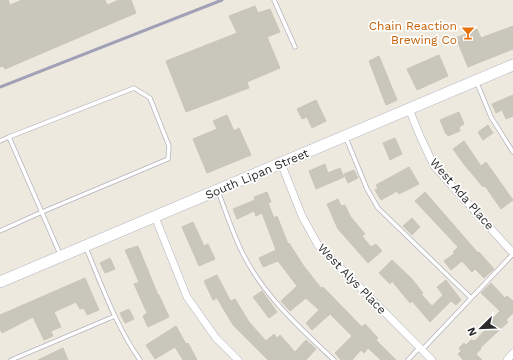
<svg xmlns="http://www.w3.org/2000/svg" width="513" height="360" font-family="'Work Sans',sans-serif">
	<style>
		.building { fill: #c9c7bc; stroke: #cac5b7 }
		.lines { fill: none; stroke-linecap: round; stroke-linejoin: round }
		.lane-casing { stroke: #b2b2c0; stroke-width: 5 }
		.street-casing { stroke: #b2b2c0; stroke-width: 8 }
		.secondary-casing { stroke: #b2b2c0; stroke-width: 12 }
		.lane { stroke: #fff; stroke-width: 3.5 }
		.street { stroke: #fff; stroke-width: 7 }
		.secondary { stroke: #fff; stroke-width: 11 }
		.rail { stroke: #a0a0b7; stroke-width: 3 }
		.labels { text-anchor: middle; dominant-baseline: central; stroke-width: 3.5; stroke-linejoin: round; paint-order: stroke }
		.food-label { font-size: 12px; fill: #c56008; stroke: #fff; text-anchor: end }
		.street-label { font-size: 12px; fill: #2c2c2c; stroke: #fff }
	</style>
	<rect width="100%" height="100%" fill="#eee9de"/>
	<path class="building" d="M0 0H8L10 5 22 0H105L107 5 119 0H131L136 13 5 69 3 66 0 67Z
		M255 6 258 13 270 9 280 32 267 37 280 68 247 82 249 88 186 112 166 61 237 33 229 16Z
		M513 26V49L468 67 456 38 477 29 481 38Z
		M439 55 448 76 417 90 407 69Z
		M379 56 397 100 386 105 369 61Z
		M513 95V116L506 119 502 110 496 113 492 104Z
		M316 100 326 121 312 128 307 117 302 119 297 109Z
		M459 112 464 124 459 127 460 131 448 136 447 134H446L440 120Z
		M227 115 234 131 239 128 251 155 207 173 193 139 217 129 213 121Z
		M488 125 493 133 483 140 478 132Z
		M395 138 402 154 390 160 383 143Z
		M464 141 481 166 486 162 513 200 501 209 485 186 483 187 463 163 453 149Z
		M325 164 328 173 340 168 344 177 316 189 309 171Z
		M409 167 419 184 399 194 397 191 381 200 375 190 378 188 376 185Z
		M354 170 358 178 348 183 344 174Z
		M267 192 271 202 268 203 274 218 277 216 288 244 289 243 303 265 321 288 323 287 362 327 365 324 378 338 376 340 396 360H381L368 348 364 353 361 350 352 360H341L335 353 352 336 330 314 312 330 306 323 319 310 306 298 290 311 281 301 297 286 278 261 263 267 259 258 276 250 262 213 256 216 254 211 237 219 233 209 255 200 254 197Z
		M425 192 478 253 479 252 494 269 484 278 475 269 472 272 462 261 451 270 444 261 455 253 453 252 458 247 415 201Z
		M338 199 341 206 345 205 350 216 365 234 362 236 371 247 376 244 382 251 368 263 338 229 327 204Z
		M412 218 420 227 412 235 403 226Z
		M193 222 204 246 208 244 215 259 199 266 182 227Z
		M138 246 158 295H159L169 317 148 327 143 316 147 313 134 284 139 282 125 250Z
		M110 258 115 269 105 273 100 263Z
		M392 260 412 279 423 293 421 294 432 306 443 295 437 287 446 280 461 300 456 305 451 301 430 322 412 301 410 303 392 281 390 284 379 273Z
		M217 275 230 300 231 301 235 299 249 322 266 341 274 334 277 338 280 335 295 352 306 340 316 349 306 360H268L233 325 217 298 213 300 204 281Z
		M85 278 99 310 87 315 84 308 80 309 76 302 54 312 61 327 51 331 53 336 44 340 33 317 2 333 0 329V315Z
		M491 283 505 298 507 296 513 301V313L506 320 508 322 480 348 481 349 476 354 482 360H463L458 354 461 351 459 348 464 343 466 345 471 340 475 341 486 329 484 327 500 311 481 293Z
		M262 291 277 312 269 318 253 297Z
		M129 309 134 319 125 323 120 313Z
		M176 326 186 344 188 343 197 360H183L175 347 155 359 146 345Z
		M63 348 68 360H38Z"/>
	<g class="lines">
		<g class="lane-casing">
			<path id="lane" d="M274 0 295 47
				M477 83 491 117 513 152
				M346 138 367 189 378 208 471 298
				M0 141 9 137 60 254
				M218 191C226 212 233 234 243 254 264 296 300 328 334 360
				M0 231 42 212 168 159 169 146 150 98 134 88 9 137
				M86 248C102 286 116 326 140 360
				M422 350 513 254
				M11 360 115 316
				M408 360 419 348"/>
		</g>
		<g class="street-casing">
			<path id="street" d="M409 109 420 136 434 166 513 253
				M281 163 302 216 318 245 432 360
				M155 217 187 297 216 338 238 360
				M507 360 513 353"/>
		</g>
		<g class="secondary-casing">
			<path id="secondary" d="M0 282 513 65"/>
		</g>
		<use href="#lane" class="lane"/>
		<use href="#street" class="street"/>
		<use href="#secondary" class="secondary"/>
		<path class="rail" d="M0 87 222 0"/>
	</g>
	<defs>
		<g id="bar-bare" transform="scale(1.08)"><path d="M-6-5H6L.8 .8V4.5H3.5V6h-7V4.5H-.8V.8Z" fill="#e8710a" stroke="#fff" stroke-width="2.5" paint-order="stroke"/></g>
	</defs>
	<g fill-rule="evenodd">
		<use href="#bar-bare" x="468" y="33"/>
	</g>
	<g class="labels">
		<g class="food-label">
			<text x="457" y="26">Chain Reaction<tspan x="457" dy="14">Brewing Co</tspan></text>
		</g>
		<g class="street-label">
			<text transform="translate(257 174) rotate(-23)">South Lipan Street</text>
			<text transform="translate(462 194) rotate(49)">West Ada Place</text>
			<text transform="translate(352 279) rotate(46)">West Alys Place</text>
		</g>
	</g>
	<g transform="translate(481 328) rotate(247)" stroke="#ffffff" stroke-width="3" paint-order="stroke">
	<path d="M0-3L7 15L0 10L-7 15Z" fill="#2c2c2c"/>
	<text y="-6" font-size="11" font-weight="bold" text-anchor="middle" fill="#2c2c2c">N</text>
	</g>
</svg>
